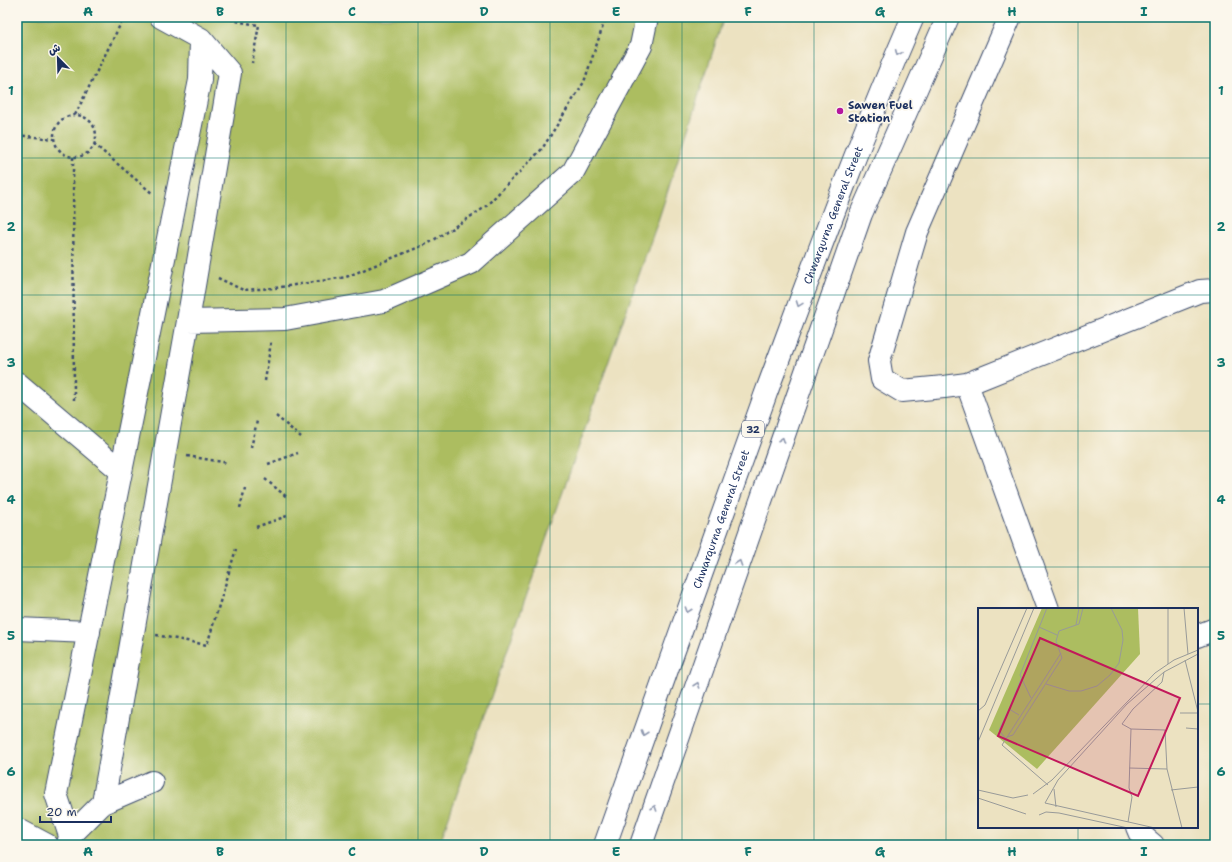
<svg xmlns="http://www.w3.org/2000/svg" width="1232" height="862" font-family="'Shantell Sans','Playpen Sans Arabic',sans-serif">
	<style>
		.green { fill: #acbd60; stroke: #64765f }
		.lines { fill: none; stroke-linecap: round; stroke-linejoin: round }
		.street-casing { stroke: #3a4a6d; stroke-width: 24 }
		.highway-casing { stroke: #3a4a6d; stroke-width: 24 }
		.path { stroke: #3a4a6d; stroke-width: 2.5; stroke-dasharray: 3 3; stroke-linecap: butt }
		.street { stroke: #fff; stroke-width: 22 }
		.highway { stroke: #fff; stroke-width: 22 }
		.oneway { stroke: #8d97ae }
		.grid { fill: none; stroke: #0f766e; stroke-width: 1; stroke-opacity: 0.55 }
		.poi-dot { fill: #b5179e; stroke: #fbf7ec; stroke-width: 1.5 }
		.labels { text-anchor: middle; dominant-baseline: central; stroke-width: 3.5; stroke-linejoin: round; paint-order: stroke }
		.shield { fill: #fbf7ec; stroke: #5e6b89; stroke-width: 1 }
		.shield-label { font-size: 10px; font-weight: bold; fill: #1b2f5e }
		.poi-label { font-size: 11px; font-weight: bold; fill: #1b2f5e; stroke: #fbf7ec; text-anchor: start }
		.street-label { font-size: 11px; fill: #1b2f5e; stroke: #fbf7ec }
		.inset-road { fill: none; stroke: #989a99; stroke-width: 1 }
		.view { fill: #c2185b; fill-opacity: 0.15; stroke: #c2185b; stroke-width: 2 }
		.inset-edge { fill: none; stroke: #1b2f5e; stroke-width: 2 }
		.neatline { fill: none; stroke: #0f766e; stroke-width: 1.5 }
		.grid-label { font-size: 13px; text-anchor: middle; font-weight: bold; fill: #0f766e }
	</style>
	<rect width="100%" height="100%" fill="#fbf7ec"/>
	<filter id="ink" filterUnits="userSpaceOnUse"><feTurbulence type="fractalNoise" baseFrequency=".025" numOctaves="2"/><feDisplacementMap in="SourceGraphic" scale="8" xChannelSelector="R" yChannelSelector="G"/><feConvolveMatrix kernelMatrix="1 2 1 2 8 2 1 2 1" color-interpolation-filters="sRGB"/></filter>
	<filter id="wash" filterUnits="userSpaceOnUse"><feTurbulence type="fractalNoise" baseFrequency=".012" numOctaves="4" result="noise"/><feDisplacementMap in="SourceGraphic" scale="16" xChannelSelector="R" yChannelSelector="G"/><feGaussianBlur stdDeviation="0.9" result="paint"/><feColorMatrix in="noise" values="0 0 0 0 0 0 0 0 0 0 0 0 0 0 0 0 0 1.4 0 .05"/><feComposite in="paint" operator="in"/></filter>
	<g filter="url(#wash)">
		<rect width="100%" height="100%" fill="#ece2c1"/>
		<path class="green" d="M17 17H724L659 218 439 845H17Z"/>
	</g>
	<g filter="url(#ink)">
		<g class="lines">
			<g class="street-casing">
				<path id="street" d="M1010 17 917 232 879 361 882 379 902 391 944 387 967 384 1200 291 1215 290
					M188 321 285 319 384 301 471 263 573 172 641 46 647 17
					M17 383 121 471
					M967 384 1048 609
					M17 629 89 632
					M1197 636 1215 629
					M103 803 152 782
					M1137 827 1140 834 1153 845
					M17 829 47 845
					M70 836 103 803 188 321 230 73 201 39 161 17
					M68 845 70 836 56 794 200 80 201 39"/>
			</g>
			<g class="highway-casing">
				<g id="highway">
					<path id="s1" d="M605 845C658 694 712 544 766 393 813 267 859 140 913 17"/>
					<path d="M641 845 861 214 948 17"/>
				</g>
			</g>
			<path class="path" d="M225 17 240 22 259 25 252 63
				M75 115 124 17
				M54 136a21 21 0 1 1 42 0a21 21 0 1 1-42 0Z
				M17 135 54 139
				M94 144 153 194
				M73 157 74 401
				M218 278 243 290 275 288 346 277 429 243 484 208 542 149 584 82 606 17
				M265 381 271 342
				M276 416 301 437
				M251 448 257 421
				M187 456 228 463
				M268 464 298 453
				M265 479 288 498
				M240 508 245 488
				M256 527 287 516
				M156 635 207 645 236 549"/>
			<use href="#street" class="street"/>
			<use href="#highway" class="highway"/>
		</g>
		<defs><path id="oneway-chevron" d="M-2-3.5L2.5 0L-2 3.5" fill="none" stroke-width="1.6" stroke-linecap="round" stroke-linejoin="round"/></defs>
		<g class="oneway">
			<use href="#oneway-chevron" transform="translate(898 53) rotate(114)"/>
			<use href="#oneway-chevron" transform="translate(799 304) rotate(110)"/>
			<use href="#oneway-chevron" transform="translate(782 440) rotate(-71)"/>
			<use href="#oneway-chevron" transform="translate(739 563) rotate(-71)"/>
			<use href="#oneway-chevron" transform="translate(688 610) rotate(109)"/>
			<use href="#oneway-chevron" transform="translate(697 685) rotate(-71)"/>
			<use href="#oneway-chevron" transform="translate(644 733) rotate(109)"/>
			<use href="#oneway-chevron" transform="translate(654 808) rotate(-71)"/>
		</g>
	</g>
	<path class="grid" d="M154 17V845M286 17V845M418 17V845M550 17V845M682 17V845M814 17V845M946 17V845M1078 17V609M17 158H1215M17 295H1215M17 431H1215M17 567H1215M17 704H979M1197 704H1215M1078 827V845"/>
	<circle class="poi-dot" cx="840" cy="111" r="4"/>
	<g class="labels">
		<rect class="shield" x="742" y="421" width="22" height="16" rx="3"/>
		<g class="shield-label">
			<text x="753" y="429">32</text>
		</g>
		<g class="poi-label">
			<text x="848" y="105">Sawen Fuel<tspan x="848" dy="13">Station</tspan></text>
		</g>
		<g class="street-label">
			<text stroke="none"><textPath href="#s1" startOffset="670">Chwarqurna General Street</textPath></text>
			<text stroke="none"><textPath href="#s1" startOffset="346">Chwarqurna General Street</textPath></text>
		</g>
	</g>
	<g transform="translate(978 608)">
		<rect width="220" height="220" fill="#ece2c1"/>
		<path d="M64 0H160L162 46 59 161 11 122Z" fill="#acbd60"/>
		<path class="inset-road" d="M206 0 210 46M98 17 101 0M61 19 79 27M207 52 220 104M190 56V0M186 64 184 74 155 101 144 116 153 121 187 122 189 161 204 220M68 76 91 83H103L119 78 132 67 141 55 145 32 144 22 133 0M53 90 42 67 69 0M31 101 43 71M0 103 7 97 49 0M202 105H220M208 120 220 121M29 129 35 127 84 50 78 33 81 23 101 16 105 0M28 131 21 122 31 101 41 107M0 134 56 0M151 160 189 161M70 177 24 137 83 45M76 181 78 199M0 182 35 190 50 187M193 182 220 179M55 186 74 172 177 65 196 52 220 42M0 190 48 206M67 195 177 220M67 195 80 172 149 96 186 64 220 46M61 207 68 204 81 205 150 220M150 214 154 189 151 180 153 121"/>
		<path class="view" d="M62 30 202 90 160 188 20 128Z"/>
		<rect width="220" height="220" class="inset-edge"/>
	</g>
	<rect width="1232" height="862" fill="none" stroke="#fbf7ec" stroke-width="44"/>
	<g transform="translate(58 58) rotate(337)" stroke="#fbf7ec" stroke-width="3" paint-order="stroke">
	<path d="M0-3L7 15L0 10L-7 15Z" fill="#1b2f5e"/>
	<text y="-6" font-size="11" font-weight="bold" text-anchor="middle" fill="#1b2f5e">ش</text>
	</g>
	<path d="M40 816v6h71v-6" fill="none" stroke="#1b2f5e" stroke-width="2"/>
	<text x="46" y="816" font-size="12" fill="#1b2f5e" stroke="#fbf7ec" stroke-width="3" paint-order="stroke">20 m</text>
	<rect x="22" y="22" width="1188" height="818" class="neatline"/>
	<g class="grid-label">
		<text x="88" y="16">A</text>
		<text x="220" y="16">B</text>
		<text x="352" y="16">C</text>
		<text x="484" y="16">D</text>
		<text x="616" y="16">E</text>
		<text x="748" y="16">F</text>
		<text x="880" y="16">G</text>
		<text x="1012" y="16">H</text>
		<text x="1144" y="16">I</text>
		<text x="11" y="95">1</text>
		<text x="1221" y="95">1</text>
		<text x="11" y="231">2</text>
		<text x="1221" y="231">2</text>
		<text x="11" y="367">3</text>
		<text x="1221" y="367">3</text>
		<text x="11" y="504">4</text>
		<text x="1221" y="504">4</text>
		<text x="11" y="640">5</text>
		<text x="1221" y="640">5</text>
		<text x="11" y="776">6</text>
		<text x="1221" y="776">6</text>
		<text x="88" y="856">A</text>
		<text x="220" y="856">B</text>
		<text x="352" y="856">C</text>
		<text x="484" y="856">D</text>
		<text x="616" y="856">E</text>
		<text x="748" y="856">F</text>
		<text x="880" y="856">G</text>
		<text x="1012" y="856">H</text>
		<text x="1144" y="856">I</text>
	</g>
</svg>
